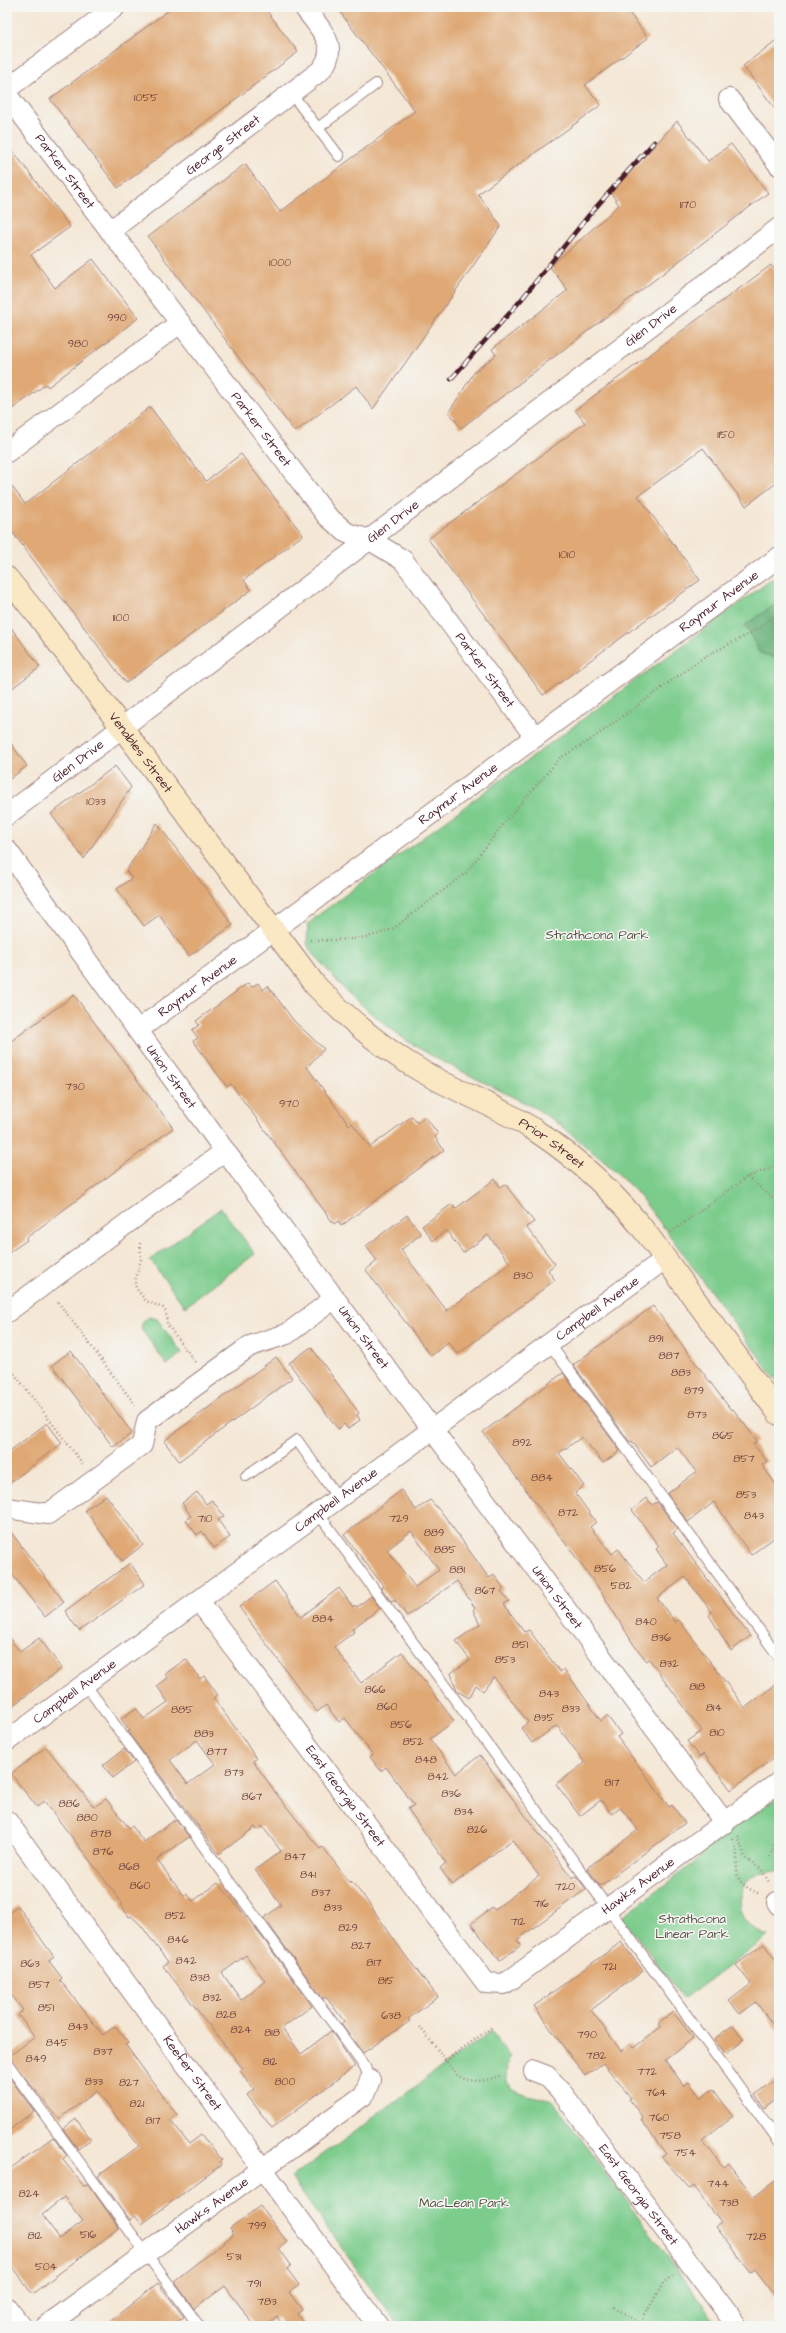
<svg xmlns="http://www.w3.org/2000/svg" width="786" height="2333" font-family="'Architects Daughter',sans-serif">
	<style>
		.green { fill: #7ccc8c; stroke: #63765c }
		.forest { fill: #65b078; stroke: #586852 }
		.building { fill: #dfa874; fill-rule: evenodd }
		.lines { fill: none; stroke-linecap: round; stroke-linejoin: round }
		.lane-casing { stroke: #9f8380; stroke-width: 12 }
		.street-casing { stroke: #9f8380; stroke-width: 22 }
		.secondary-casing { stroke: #9f8380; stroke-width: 24 }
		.path { stroke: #9f8380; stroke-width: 2.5; stroke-dasharray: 1 3; stroke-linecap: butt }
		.lane { stroke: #fff; stroke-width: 10 }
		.street { stroke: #fff; stroke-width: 20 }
		.secondary { stroke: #fae7c3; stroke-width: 22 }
		.rail-casing { stroke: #4a1f2b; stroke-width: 4.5 }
		.rail { stroke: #f6f6f2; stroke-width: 3; stroke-dasharray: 9; stroke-linecap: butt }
		.labels { text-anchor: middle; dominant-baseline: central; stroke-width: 3; stroke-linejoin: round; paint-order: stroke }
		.number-label { font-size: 11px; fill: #6f413d }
		.street-label { font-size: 13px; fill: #4a1f2b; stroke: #f6f6f2 }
		.park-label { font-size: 13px; fill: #595348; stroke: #f6f6f2 }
	</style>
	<rect width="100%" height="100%" fill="#f6f6f2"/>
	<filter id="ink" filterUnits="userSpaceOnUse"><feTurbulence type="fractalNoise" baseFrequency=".025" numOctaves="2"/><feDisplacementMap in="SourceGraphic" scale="8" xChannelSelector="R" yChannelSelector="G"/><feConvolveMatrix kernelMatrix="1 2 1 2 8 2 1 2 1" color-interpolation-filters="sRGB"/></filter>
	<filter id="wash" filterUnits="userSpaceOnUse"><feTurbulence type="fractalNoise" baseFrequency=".012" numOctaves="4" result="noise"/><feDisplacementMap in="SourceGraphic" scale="16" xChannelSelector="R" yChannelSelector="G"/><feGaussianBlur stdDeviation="0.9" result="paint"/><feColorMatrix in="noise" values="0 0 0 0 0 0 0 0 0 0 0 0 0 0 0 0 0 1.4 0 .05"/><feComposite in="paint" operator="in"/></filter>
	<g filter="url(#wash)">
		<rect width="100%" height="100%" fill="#f4e7d5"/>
		<path class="green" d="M779 574V1384L664 1228 638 1194 614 1170 559 1124 535 1108 437 1059 407 1041 372 1014 345 990 310 950 307 943 308 924 321 913Z
			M221 1208 255 1254 185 1307 150 1260Z
			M148 1317 157 1319 182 1353 167 1365 141 1329 143 1321Z
			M779 1798V1872C739 1864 719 1921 769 1936L684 1999 622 1917 700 1858 703 1850 764 1804 772 1803Z
			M491 2031 510 2057C495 2097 526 2092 553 2101L719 2326H398L291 2178Z"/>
		<path class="forest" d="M779 600V659L760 653 745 625 773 606Z"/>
		<g id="blocks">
			<path class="building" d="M173 7H264L298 52 118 188 50 99Z
				M336 7H625L648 38 585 85 601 105 478 194 501 226 373 409 356 386 295 432 148 237 245 164 280 212 415 111Z
				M779 38V114L743 66Z
				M677 121 708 161 731 144 768 193 461 428 449 412 475 371 496 355 492 349 568 290 550 267 619 205 611 193Z
				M7 143 70 227 31 255 55 288 93 259 138 318 48 387 46 384 7 413Z
				M771 265 779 275V481L746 506 703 448 638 496 700 580 543 695 428 539 585 423 575 410Z
				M150 407 206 481 241 454 303 535 244 580 251 590 126 683 7 525V480L25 504Z
				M7 622 40 667 7 692Z
				M7 738 27 766 7 781Z
				M115 766 131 787 84 859 51 814Z
				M157 823 233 925 189 956 159 915 144 926 117 889 132 878 126 871Z
				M248 983 252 987 258 983 263 990 268 986 294 1021 324 1049 307 1067 349 1125 352 1123 370 1147 412 1116 417 1123 425 1116 438 1134 435 1137 444 1150 341 1226 338 1221 334 1224 231 1084 227 1087 193 1041 198 1038 192 1030 199 1025 196 1021Z
				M74 995 173 1128 26 1238 27 1240 7 1254V1044Z
				M495 1179 500 1187 505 1184 534 1222 526 1227 555 1264 548 1270 555 1280 458 1354 448 1342 431 1356 366 1270 377 1261 366 1246 407 1215 421 1234 401 1250 447 1311 510 1263 488 1235 463 1253 446 1230 433 1241 422 1226 452 1204 455 1209Z
				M653 1306 731 1410 733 1409 757 1441 753 1444 767 1461 762 1465 779 1489V1534L751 1555 714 1502 688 1522 667 1494 696 1472 677 1447 651 1467 632 1441 630 1442 573 1365Z
				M311 1347 359 1413 357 1415 360 1420 348 1429 344 1424 338 1429 289 1363Z
				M71 1351 132 1433 113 1447 52 1365Z
				M276 1357 292 1378 179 1461 164 1441Z
				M563 1373 620 1451 603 1463 582 1437 559 1453 584 1486 575 1493 596 1522 590 1527 612 1554 618 1549 644 1582 667 1565 656 1549 659 1546 632 1510 647 1498 652 1505 657 1502 678 1529 673 1533 750 1636 731 1651 709 1615 712 1612 685 1577 657 1598 675 1622 679 1620 745 1708 779 1682V1754L731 1790 704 1754 699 1757 687 1741 702 1731 649 1659 647 1661 634 1645 600 1590 483 1432Z
				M47 1423 62 1443 7 1485V1453Z
				M401 1490 416 1510 430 1500 443 1514 489 1578 494 1574 504 1589 501 1591 509 1601 504 1604 524 1632 529 1630 560 1672 564 1669 601 1721 607 1716 621 1734 617 1737 669 1807 672 1805 685 1823 600 1886 587 1868 638 1830 620 1807 611 1814 601 1800 580 1816 556 1784 585 1763 558 1727 556 1726 532 1743 521 1728 528 1722 494 1677 483 1691 476 1685 469 1698 457 1691 451 1673 470 1660 456 1641 480 1624 473 1610 475 1608 457 1581 407 1616 395 1600 392 1602 390 1600 381 1588 383 1585 344 1535ZM411 1531 439 1570 415 1587 387 1550Z
				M197 1492 206 1504 212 1500 224 1516 218 1520 230 1537 214 1548 202 1531 197 1535 186 1520 191 1516 182 1503Z
				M106 1495 143 1545 122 1561 85 1510Z
				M7 1527 64 1602 45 1617 7 1568Z
				M130 1563 145 1584 79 1631 65 1611Z
				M275 1581 301 1617 339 1588 353 1607 355 1605 357 1607 371 1596 380 1608 352 1629 354 1632 334 1647 361 1683 402 1652 454 1721 430 1739 456 1774 480 1755 572 1878 576 1876 586 1889 517 1940 521 1945 500 1961 471 1924 492 1907 494 1910 539 1876 512 1840 452 1885 440 1868 446 1863 408 1809 414 1805 386 1767 381 1771 370 1757 373 1755 345 1718 339 1722 326 1705 317 1712 239 1607Z
				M7 1635 20 1652 39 1638 62 1668 7 1710Z
				M186 1659 200 1679 204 1676 218 1695 213 1698 243 1738 256 1759 253 1761 278 1796 320 1849 323 1847 350 1883 351 1881 365 1898 405 1955 438 1997 408 2019 410 2021 363 2053 341 2024 344 2021 326 1997 323 1999 264 1918 281 1905 255 1870 281 1851 262 1826 257 1830 255 1827 219 1854 128 1732 130 1731 121 1719 136 1708 144 1719 168 1702 157 1686 168 1678 165 1674ZM197 1740 215 1764 188 1784 170 1760Z
				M46 1747 94 1807 106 1799 129 1828 132 1826 144 1842 176 1819 189 1837 157 1860 184 1896 187 1894 193 1901 218 1883 254 1926 312 2006 282 2028 301 2054 331 2031 355 2066 272 2128 247 2095 254 2089 240 2071 243 2069 163 1966 168 1962 140 1924 131 1916 129 1917 120 1904 122 1903 114 1892 44 1801 37 1807 11 1774ZM246 1955 265 1981 241 2000 222 1973Z
				M124 1749 134 1762 113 1778 103 1765Z
				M18 1906 54 1957 49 1961 62 1978 60 1980 103 2035 115 2026 128 2042 125 2044 177 2115 170 2120 189 2144 201 2135 207 2143 208 2142 222 2160 219 2162 221 2165 142 2224 136 2216 130 2220 98 2176 139 2146 97 2091 59 2119 8 2057 35 2037 18 2015 23 2010 7 1989V1914Z
				M621 1942 643 1971 591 2010 621 2051 630 2044 633 2048 661 2027 658 2023 673 2012 693 2038 665 2060 684 2086 689 2082 701 2098 713 2089 733 2116 702 2140 723 2167 728 2163 754 2197 779 2178V2302L755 2270 751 2273 715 2227 721 2223 694 2186 690 2189 662 2157 666 2154 641 2120 643 2118 629 2099 631 2098 603 2063 585 2076 534 2006Z
				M764 1944 779 1965V2033L756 2002 740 2014 729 2001 751 1984 736 1965Z
				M733 2025 744 2040 726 2054 714 2039Z
				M7 2074 34 2111 7 2132Z
				M779 2077V2096L764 2108 755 2095Z
				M76 2119 91 2139 78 2149 63 2129Z
				M53 2137 67 2156 63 2160 83 2185 88 2184 119 2228 32 2294 7 2260V2171ZM64 2197 83 2221 60 2239 42 2215Z
				M260 2206 287 2242 279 2248 291 2265 287 2269 299 2285 289 2292 302 2310 297 2314 307 2326H284L277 2317 265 2326H255L225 2286 194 2309 174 2281 234 2234 230 2228Z
				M158 2283 184 2317 171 2326H104Z"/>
		</g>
	</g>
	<g filter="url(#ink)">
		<use href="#blocks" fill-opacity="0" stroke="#9f8380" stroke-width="1"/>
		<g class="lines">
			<g class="lane-casing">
				<path id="lane" d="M291 93 339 156
					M318 128 376 84
					M549 1343 779 1657
					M246 1476 297 1440 338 1498
					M318 1513 779 2141
					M85 1684 365 2067 370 2080
					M7 2063 199 2326"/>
			</g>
			<g class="street-casing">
				<g id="street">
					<path d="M7 89 115 7"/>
					<path id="s1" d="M7 95 327 516 347 533 370 540 403 560 535 737"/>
					<path d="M729 99 779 165"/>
					<path id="s2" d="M110 231 320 71C342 47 319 28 304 7"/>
					<path d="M7 452 180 323"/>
					<path id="s3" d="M7 815 779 228"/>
					<path id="s4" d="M7 850 225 1151 725 1823"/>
					<path id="s5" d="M138 1030 779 557"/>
					<path d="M7 1312 225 1151"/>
					<path d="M7 1508 48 1514 142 1445 147 1421 250 1346 287 1334 335 1298"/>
					<path id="s6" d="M199 1601 486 1983 504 1984 513 1978 779 1782"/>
					<path id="s7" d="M7 1741 665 1259"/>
					<path id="s8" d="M7 1821 378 2326"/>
					<path d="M777 1902 779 1905"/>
					<path id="s9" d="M534 2071 547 2076 560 2090 737 2326"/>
					<path d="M7 2308 21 2326"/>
					<path id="s10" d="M46 2326 364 2095 370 2080"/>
				</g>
			</g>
			<g class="secondary-casing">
				<g id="secondary">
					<path id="s11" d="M7 578 39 617 315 985C346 1017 379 1046 418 1069 456 1092 499 1106 536 1131 580 1160 618 1196 650 1238L779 1414"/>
				</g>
			</g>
			<path class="path" d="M310 940C339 940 367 941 394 928L466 873 504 823 560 758 589 741 704 657 751 633 779 614
				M747 1177 779 1203
				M671 1232 747 1177 779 1165
				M140 1243 141 1259 135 1282 136 1288 146 1301 163 1308 166 1312 167 1324 195 1362
				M58 1302 136 1406
				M779 1331 775 1346 779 1354
				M7 1364 83 1464
				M738 1836 745 1858 762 1870 770 1884
				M733 1839C745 1865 722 1878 760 1894
				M770 1857 779 1828
				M420 2027 458 2076C473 2084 486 2081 502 2075
				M445 2061 492 2027
				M614 2307 641 2324
				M639 2326 663 2283 675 2274"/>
			<use href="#lane" class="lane"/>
			<use href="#street" class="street"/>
			<use href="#secondary" class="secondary"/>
			<g class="rail-casing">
				<path id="rail" d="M451 379 521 300 589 215 654 142"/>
			</g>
			<use href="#rail" class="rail"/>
		</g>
	</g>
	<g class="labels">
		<g class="number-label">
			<text x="146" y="97">1055</text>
			<text x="688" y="204">1170</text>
			<text x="280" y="262">1000</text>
			<text x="117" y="317">990</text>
			<text x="78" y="343">980</text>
			<text x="726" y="434">1150</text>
			<text x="567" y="554">1010</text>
			<text x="121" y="617">1100</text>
			<text x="96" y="801">1033</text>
			<text x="75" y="1086">730</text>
			<text x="289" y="1103">970</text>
			<text x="523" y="1275">830</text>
			<text x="656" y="1338">891</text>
			<text x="669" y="1355">887</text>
			<text x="681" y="1372">883</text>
			<text x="694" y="1390">879</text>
			<text x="697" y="1414">873</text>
			<text x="723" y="1435">865</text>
			<text x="522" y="1442">892</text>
			<text x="744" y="1458">857</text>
			<text x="542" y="1477">884</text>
			<text x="746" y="1494">853</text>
			<text x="568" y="1512">872</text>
			<text x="754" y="1515">843</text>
			<text x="205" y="1518">710</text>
			<text x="399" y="1518">729</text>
			<text x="434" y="1532">889</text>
			<text x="445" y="1549">885</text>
			<text x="605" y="1568">856</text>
			<text x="457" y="1569">881</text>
			<text x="621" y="1585">582</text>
			<text x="485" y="1590">867</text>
			<text x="323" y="1618">884</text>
			<text x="646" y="1621">840</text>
			<text x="661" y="1637">836</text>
			<text x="520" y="1644">851</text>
			<text x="505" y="1659">853</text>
			<text x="669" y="1663">832</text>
			<text x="697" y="1686">818</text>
			<text x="375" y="1689">866</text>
			<text x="549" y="1693">843</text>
			<text x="387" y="1706">860</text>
			<text x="714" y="1707">814</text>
			<text x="571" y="1708">833</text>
			<text x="182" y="1709">885</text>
			<text x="544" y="1717">835</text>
			<text x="401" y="1724">856</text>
			<text x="717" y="1732">810</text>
			<text x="204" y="1733">883</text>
			<text x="413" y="1741">852</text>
			<text x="217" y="1751">877</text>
			<text x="426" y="1759">848</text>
			<text x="234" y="1772">873</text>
			<text x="438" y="1776">842</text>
			<text x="612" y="1782">817</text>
			<text x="451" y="1793">836</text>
			<text x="252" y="1796">867</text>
			<text x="69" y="1803">886</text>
			<text x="464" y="1811">834</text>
			<text x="87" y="1817">880</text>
			<text x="477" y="1829">826</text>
			<text x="101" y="1833">878</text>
			<text x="103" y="1851">876</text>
			<text x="295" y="1856">847</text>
			<text x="129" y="1866">868</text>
			<text x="308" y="1874">841</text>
			<text x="140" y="1885">860</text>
			<text x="565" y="1886">720</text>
			<text x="321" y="1892">837</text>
			<text x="541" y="1903">716</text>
			<text x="333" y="1907">833</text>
			<text x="175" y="1915">852</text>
			<text x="518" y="1921">712</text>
			<text x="348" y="1927">829</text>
			<text x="178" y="1939">846</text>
			<text x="361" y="1945">827</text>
			<text x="186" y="1960">842</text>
			<text x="374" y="1962">817</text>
			<text x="30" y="1963">863</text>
			<text x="609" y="1966">721</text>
			<text x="200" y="1977">838</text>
			<text x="386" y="1980">815</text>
			<text x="39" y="1984">857</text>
			<text x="212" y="1997">832</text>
			<text x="46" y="2007">851</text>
			<text x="226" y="2014">828</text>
			<text x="391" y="2015">638</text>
			<text x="78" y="2026">843</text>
			<text x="241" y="2029">824</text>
			<text x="272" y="2032">818</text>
			<text x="587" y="2034">790</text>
			<text x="57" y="2042">845</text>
			<text x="103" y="2051">837</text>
			<text x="596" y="2055">782</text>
			<text x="36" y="2058">849</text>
			<text x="270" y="2061">812</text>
			<text x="647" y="2071">772</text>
			<text x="94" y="2081">833</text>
			<text x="285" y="2081">800</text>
			<text x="129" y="2082">827</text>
			<text x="656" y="2092">764</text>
			<text x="137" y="2103">821</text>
			<text x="659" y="2117">760</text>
			<text x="153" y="2120">817</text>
			<text x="670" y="2135">758</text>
			<text x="685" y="2152">754</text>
			<text x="718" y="2183">744</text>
			<text x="29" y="2193">824</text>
			<text x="729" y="2202">738</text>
			<text x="257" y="2225">799</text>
			<text x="88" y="2234">516</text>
			<text x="35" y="2235">812</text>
			<text x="756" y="2236">728</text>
			<text x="234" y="2256">531</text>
			<text x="46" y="2266">504</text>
			<text x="254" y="2283">791</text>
			<text x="267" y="2301">783</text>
		</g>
		<g class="street-label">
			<text stroke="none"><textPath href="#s2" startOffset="142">George Street</textPath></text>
			<text stroke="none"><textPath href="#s1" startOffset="96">Parker Street</textPath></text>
			<text stroke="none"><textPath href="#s3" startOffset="809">Glen Drive</textPath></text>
			<text stroke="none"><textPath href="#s1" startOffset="420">Parker Street</textPath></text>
			<text stroke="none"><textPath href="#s3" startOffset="485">Glen Drive</textPath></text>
			<text stroke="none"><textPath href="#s5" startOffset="722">Raymur Avenue</textPath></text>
			<text stroke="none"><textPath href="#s1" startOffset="755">Parker Street</textPath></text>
			<text stroke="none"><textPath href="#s11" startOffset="220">Venables Street</textPath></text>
			<text stroke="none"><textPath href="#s3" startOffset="89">Glen Drive</textPath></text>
			<text stroke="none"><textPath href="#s5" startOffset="398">Raymur Avenue</textPath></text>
			<text stroke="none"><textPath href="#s5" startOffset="74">Raymur Avenue</textPath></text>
			<text stroke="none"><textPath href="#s4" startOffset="280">Union Street</textPath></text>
			<text stroke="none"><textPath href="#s11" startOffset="797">Prior Street</textPath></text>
			<text stroke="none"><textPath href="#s7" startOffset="732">Campbell Avenue</textPath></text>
			<text stroke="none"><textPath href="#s4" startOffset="604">Union Street</textPath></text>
			<text stroke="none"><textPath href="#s7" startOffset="408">Campbell Avenue</textPath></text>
			<text stroke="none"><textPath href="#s4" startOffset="928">Union Street</textPath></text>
			<text stroke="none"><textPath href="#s7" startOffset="84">Campbell Avenue</textPath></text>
			<text stroke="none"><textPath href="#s6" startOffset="244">East Georgia Street</textPath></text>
			<text stroke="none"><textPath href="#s6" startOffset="662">Hawks Avenue</textPath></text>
			<text stroke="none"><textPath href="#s8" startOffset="313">Keefer Street</textPath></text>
			<text stroke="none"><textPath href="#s9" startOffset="164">East Georgia Street</textPath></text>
			<text stroke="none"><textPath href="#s10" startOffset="205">Hawks Avenue</textPath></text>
		</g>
		<g class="park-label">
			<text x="597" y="935">Strathcona Park</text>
			<text x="692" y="1919">Strathcona<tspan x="692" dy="15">Linear Park</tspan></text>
			<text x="464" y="2203">MacLean Park</text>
		</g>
	</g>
	<rect width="786" height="2333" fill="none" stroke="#f6f6f2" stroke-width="24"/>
</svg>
